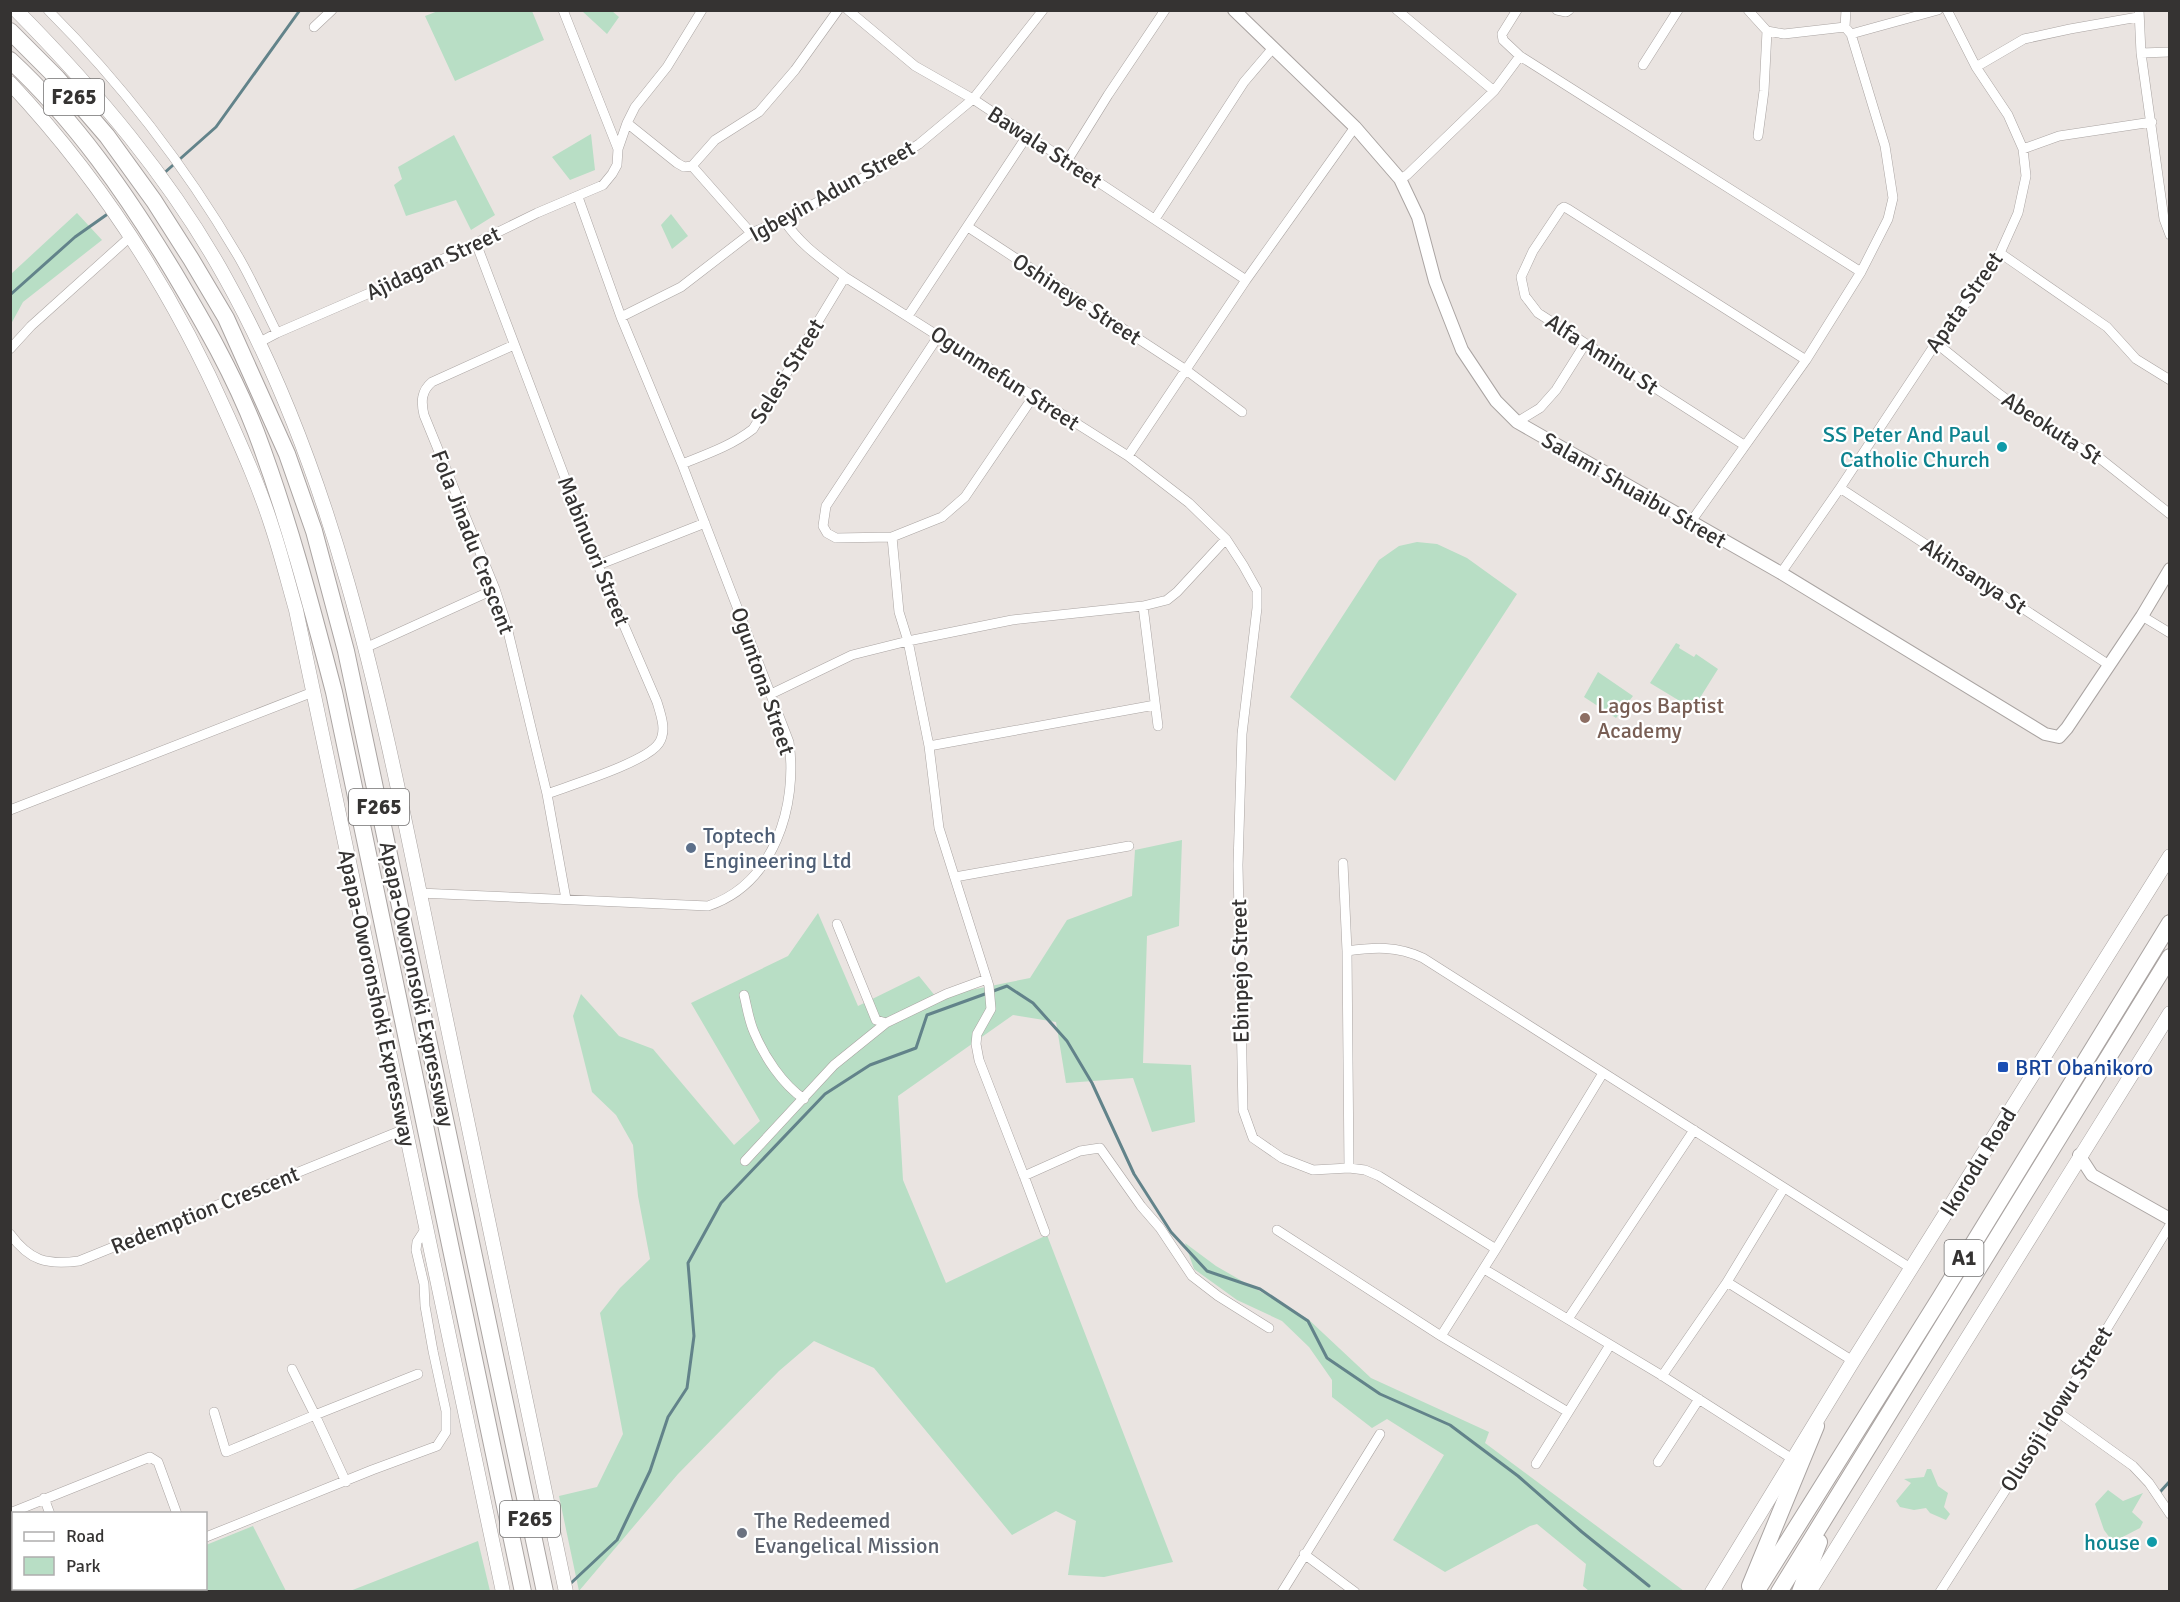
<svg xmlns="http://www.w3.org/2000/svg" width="2180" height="1602" font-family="Signika,sans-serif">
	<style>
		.green { fill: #b8dec5 }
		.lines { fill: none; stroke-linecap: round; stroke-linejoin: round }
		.stream { stroke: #62838a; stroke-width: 3 }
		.street-casing { stroke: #aaa4a2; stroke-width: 10 }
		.secondary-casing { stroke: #aaa4a2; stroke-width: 14 }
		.primary-casing { stroke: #aaa4a2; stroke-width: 15 }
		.highway-casing { stroke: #aaa4a2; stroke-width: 18 }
		.street { stroke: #fff; stroke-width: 9 }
		.secondary { stroke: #fff; stroke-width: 12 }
		.primary { stroke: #fff; stroke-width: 14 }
		.highway { stroke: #fff; stroke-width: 16 }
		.culture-dot { fill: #0f9aa8; stroke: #fff; stroke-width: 2 }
		.education-dot { fill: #8d6e63; stroke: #fff; stroke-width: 2 }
		.service-dot { fill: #5c6f8a; stroke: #fff; stroke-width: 2 }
		.transit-dot { fill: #1a4fb4; stroke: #fff; stroke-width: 2 }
		.worship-dot { fill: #6b7280; stroke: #fff; stroke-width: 2 }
		.labels { text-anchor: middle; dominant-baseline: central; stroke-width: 4.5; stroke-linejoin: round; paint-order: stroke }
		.shield { fill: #fff; stroke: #727070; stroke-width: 1.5 }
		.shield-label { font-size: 21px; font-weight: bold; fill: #353332 }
		.street-label { font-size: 22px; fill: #353332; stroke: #fff }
		.culture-label { font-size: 22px; fill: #0d838f; stroke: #fff; text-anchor: end }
		.education-label { font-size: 22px; fill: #785e54; stroke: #fff; text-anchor: start }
		.service-label { font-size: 22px; fill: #4e5e75; stroke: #fff; text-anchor: start }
		.transit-label { font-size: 22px; fill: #164399; stroke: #fff; text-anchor: start }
		.worship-label { font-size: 22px; fill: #5b616d; stroke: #fff; text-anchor: start }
	</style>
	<rect width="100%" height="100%" fill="#eae4e1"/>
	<path class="green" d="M438 11H532L544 40 455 81 425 16Z
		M582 11H612L619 17 607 34Z
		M591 134 595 170 570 180 552 157Z
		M454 135 495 215 471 230 456 200 406 216 394 185 402 179 398 167Z
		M77 213 102 240 23 302 11 324V274Z
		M671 214 688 236 672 249 661 225Z
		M1417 542 1437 544 1467 558 1517 594 1395 781 1290 697 1379 560 1399 546Z
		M1676 643 1680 645 1679 648 1694 657 1696 654 1718 669 1693 709 1650 683Z
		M1598 672 1633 696 1616 718 1584 697Z
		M1182 840 1179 926 1147 936 1143 1063 1191 1065 1195 1122 1152 1132 1133 1078 1066 1083 1056 1022 1013 1015 898 1096 903 1180 946 1283 1047 1235 1173 1562 1104 1577 1068 1575 1076 1521 1056 1511 1012 1535 874 1368 814 1341 779 1371 678 1474 579 1591 559 1496 597 1487 623 1434 600 1313 620 1288 650 1259 638 1196 633 1145 616 1115 592 1092 573 1016 581 994 619 1036 653 1049 734 1145 760 1121 691 1003 788 956 818 913 858 1006 919 976 936 997 1030 978 1067 920 1132 896 1135 850Z
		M1185 1243 1216 1266 1308 1319 1371 1378 1489 1432 1485 1443 1684 1591H1589L1583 1586 1586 1564 1537 1524 1530 1526 1445 1572 1393 1540 1444 1455 1387 1419 1372 1428 1332 1397V1380L1309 1347 1282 1321 1237 1300 1194 1269Z
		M1927 1469H1931L1938 1486 1948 1493 1944 1507 1950 1514 1946 1520 1930 1513 1926 1508 1914 1510 1900 1507 1896 1501 1911 1483 1904 1479 1924 1477Z
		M2108 1490 2123 1501 2143 1493 2132 1512 2143 1522 2140 1528 2113 1542 2104 1530 2095 1504Z
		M253 1526 286 1591H92L99 1588H206V1545Z
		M478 1541 490 1591H350Z"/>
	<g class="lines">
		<path class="stream" d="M163 174 216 127 300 10
			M10 295 75 237 109 213
			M2160 1492 2170 1481
			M570 1584 617 1540 650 1471 668 1417 687 1388 694 1336 688 1263 721 1203 825 1094 870 1065 916 1048 927 1015 1007 986 1033 1003 1067 1041 1092 1083 1134 1174 1171 1232 1207 1271 1260 1289 1308 1321 1327 1358 1380 1394 1450 1425 1518 1476 1582 1532 1649 1586"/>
		<g class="street-casing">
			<path id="street" d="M48 10C122 84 185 166 238 256 252 280 264 307 277 333
				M563 10 618 149
				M848 10 915 66 973 99 1246 280
				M1397 10 1494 91 1407 175 1400 179
				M1517 10 1502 34 1503 40 1520 56 1861 272
				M1557 10 1566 12 1569 10
				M1748 10 1767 31 1784 34 1845 27
				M2139 10 2141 53 2164 219 2170 235
				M314 27 332 10
				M1851 34 1938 10
				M2141 53 2170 52
				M1643 65 1678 10
				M1976 67 2024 39 2070 29 2138 17
				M1494 91 1520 56
				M627 123 677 163 684 167 692 166 751 233
				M1758 136 1764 91 1767 31
				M2023 149 2059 136 2152 122
				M1067 161 1108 95 1165 10
				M692 166 715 140 759 112 795 70 838 10
				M1155 219 1244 82 1273 48
				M784 220C799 244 823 260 845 277L1128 456 1189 503 1226 539 1243 565 1257 590V608L1242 734 1238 865 1243 1110 1253 1138 1282 1158 1313 1170 1349 1168 1365 1170 1379 1176 1496 1249
				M968 227 1186 370 1242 412
				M476 243 598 565 657 702C661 715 667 731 659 743 647 762 571 785 547 794
				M2000 253 2107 327 2136 359 2170 380
				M908 316 1027 136
				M621 317 681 287 751 233 784 220 885 166 919 144 973 99 1043 10
				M939 335 826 506 823 526 827 533 836 538 892 537 942 517 965 497 1033 397
				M258 343 277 333 402 279 537 213 603 185 612 174 617 165 618 149 627 123 635 107 667 67 702 10
				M1936 343 1998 393 2051 432 2102 460 2170 514
				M514 345 432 382C421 391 421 402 424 415L495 589 506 623 547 794 566 899
				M10 349 31 326 131 236
				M1517 422 1540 408 1556 390 1585 344
				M1744 445 1538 313 1525 296 1521 277 1533 251 1561 209 1564 207 1568 209 1806 360
				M1128 456 1246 280 1355 127
				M682 464C707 454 731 446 753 429L845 277
				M1840 488 2109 665
				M1690 523 1806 360 1861 272 1888 219 1893 198 1885 146 1851 34 1845 27 1846 10
				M892 537 899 612 908 641 929 746 939 828 989 986 991 1009 977 1034 976 1044 979 1060 1024 1176 1080 1151 1100 1148 1141 1206 1160 1228 1192 1276 1218 1296 1269 1328
				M598 565 705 523
				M1781 573 1840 488 1936 343 1983 280 2000 253 2018 213 2026 176 2023 149 2008 115 1976 67 1947 10
				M1143 606 1158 726
				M2142 616 2170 633
				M365 648 495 589
				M771 694 852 655 908 641 1012 620 1143 606 1167 600 1177 592 1226 539
				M929 746 1155 705
				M10 810 313 692
				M1343 863 1347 951 1349 1168
				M955 877 1129 846
				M419 893 708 906C774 884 798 806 789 742L682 464 621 317 578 197
				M837 924 876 1020 886 1023 946 994 987 979
				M1347 951C1375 947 1397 946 1423 958L1912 1269
				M744 995C747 1007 749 1021 754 1032 764 1056 782 1084 804 1099
				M745 1161 834 1065 886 1023
				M1024 1176 1045 1232
				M1277 1230 1441 1336 1568 1412
				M10 1234C30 1261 46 1265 79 1261L405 1129
				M1484 1269 1661 1375 1794 1460
				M1727 1282 1853 1361
				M1568 1319 1694 1130
				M1441 1336 1496 1249 1603 1073
				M292 1369 315 1415 418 1374
				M1662 1376 1727 1282 1784 1188
				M2055 1410 2133 1466 2149 1483 2170 1514
				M214 1412 226 1452 315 1415 346 1482
				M1658 1462 1699 1399
				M1536 1464 1610 1345
				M44 1498 50 1514
				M10 1513 150 1457 158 1462 177 1514
				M206 1537 372 1470 437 1446 446 1432V1411L433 1351 425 1306 424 1284 416 1250 417 1242 426 1228
				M1304 1554 1355 1592
				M72 1592 79 1588
				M1282 1592 1380 1434
				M1940 1592 2064 1399 2170 1225"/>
		</g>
		<g class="secondary-casing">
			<path id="secondary" d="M1234 10 1355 127 1400 179 1418 217 1435 281 1462 350 1496 401 1517 422 1781 573 2045 734 2059 737 2067 728 2142 616 2170 569
				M2079 1155 2092 1175 2170 1219"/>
		</g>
		<g class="primary-casing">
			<path id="primary" d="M16 10C96 91 171 179 226 279 346 494 388 743 438 981 480 1184 523 1388 566 1592
				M10 83C102 181 174 294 228 417 244 453 260 489 272 527 281 554 288 582 296 610L503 1592
				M1712 1592 1853 1361 2170 856
				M1809 1592 2170 1013"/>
		</g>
		<g class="highway-casing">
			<path id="highway" d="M10 31 57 78 107 136 154 201 191 259 226 318 287 454 314 531 346 651 545 1592
				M10 60C76 121 127 195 173 271 204 323 234 375 256 432 288 517 311 604 334 692L523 1592
				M1750 1586 1816 1426
				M1756 1592 1940 1298 2170 923
				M1779 1592 2170 957
				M1800 1592 1819 1542"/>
		</g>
		<use href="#street" class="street"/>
		<use href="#secondary" class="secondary"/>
		<use href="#primary" class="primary"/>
		<use href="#highway" class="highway"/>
	</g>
	<g class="culture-dot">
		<circle cx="2002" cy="447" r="6"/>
		<circle cx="2152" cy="1542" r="6"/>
	</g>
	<circle class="education-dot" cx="1585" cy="718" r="6"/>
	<circle class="service-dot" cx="691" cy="848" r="6"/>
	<rect class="transit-dot" x="1997" y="1061" width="12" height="12" rx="3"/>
	<circle class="worship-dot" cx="742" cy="1533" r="6"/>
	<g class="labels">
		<g class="shield">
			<rect x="44" y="79" width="60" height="36" rx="4.5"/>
			<rect x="349" y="789" width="60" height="36" rx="4.5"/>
			<rect x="1944.5" y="1240" width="39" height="36" rx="4.5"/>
			<rect x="500" y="1501" width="60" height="36" rx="4.5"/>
		</g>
		<g class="shield-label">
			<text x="74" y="97">F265</text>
			<text x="379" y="807">F265</text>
			<text x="1964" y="1258">A1</text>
			<text x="530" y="1519">F265</text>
		</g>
		<g class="street-label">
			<text transform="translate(1045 147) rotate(33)">Bawala Street</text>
			<text transform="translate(832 191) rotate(-29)">Igbeyin Adun Street</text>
			<text transform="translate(433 263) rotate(-25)">Ajidagan Street</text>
			<text transform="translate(1077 299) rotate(33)">Oshineye Street</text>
			<text transform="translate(1964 302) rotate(-55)">Apata Street</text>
			<text transform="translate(1602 354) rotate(33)">Alfa Aminu St</text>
			<text transform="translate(787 371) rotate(-58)">Selesi Street</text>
			<text transform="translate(1005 378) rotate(33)">Ogunmefun Street</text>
			<text transform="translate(2052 428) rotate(33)">Abeokuta St</text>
			<text transform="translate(1634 490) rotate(30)">Salami Shuaibu Street</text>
			<text transform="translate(473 542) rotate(69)">Fola Jinadu Crescent</text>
			<text transform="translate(594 551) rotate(68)">Mabinuori Street</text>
			<text transform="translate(1974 576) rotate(33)">Akinsanya St</text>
			<text transform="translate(763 681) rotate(71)">Oguntona Street</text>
			<text transform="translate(1240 971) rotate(-91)">Ebinpejo Street</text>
			<text transform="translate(417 984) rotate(78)">Apapa-Oworonsoki Expressway</text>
			<text transform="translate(377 998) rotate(78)">Apapa-Oworonshoki Expressway</text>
			<text transform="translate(1978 1162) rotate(-58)">Ikorodu Road</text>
			<text transform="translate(205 1210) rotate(-22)">Redemption Crescent</text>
			<text transform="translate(2056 1409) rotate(-58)">Olusoji Idowu Street</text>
		</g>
		<g class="culture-label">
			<text x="1990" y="434">SS Peter And Paul<tspan x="1990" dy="25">Catholic Church</tspan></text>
			<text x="2140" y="1542">house</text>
		</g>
		<g class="education-label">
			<text x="1597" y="705">Lagos Baptist<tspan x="1597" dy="25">Academy</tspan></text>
		</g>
		<g class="service-label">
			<text x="703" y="835">Toptech<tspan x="703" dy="25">Engineering Ltd</tspan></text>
		</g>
		<g class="transit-label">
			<text x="2015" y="1067">BRT Obanikoro</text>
		</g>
		<g class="worship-label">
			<text x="754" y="1520">The Redeemed<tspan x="754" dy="25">Evangelical Mission</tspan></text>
		</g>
	</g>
	<rect width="2180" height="1602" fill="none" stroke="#353332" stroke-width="24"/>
	<rect x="12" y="1512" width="195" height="78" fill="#ffffff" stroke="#aeadad" stroke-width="1.5"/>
	<rect x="24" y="1532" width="30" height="9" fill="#ffffff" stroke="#aeadad" stroke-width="1.5"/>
	<text x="66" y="1542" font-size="18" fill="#353332">Road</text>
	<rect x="24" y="1557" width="30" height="18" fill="#b8dec5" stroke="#aeadad" stroke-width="1.5"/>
	<text x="66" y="1572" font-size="18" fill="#353332">Park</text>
</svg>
